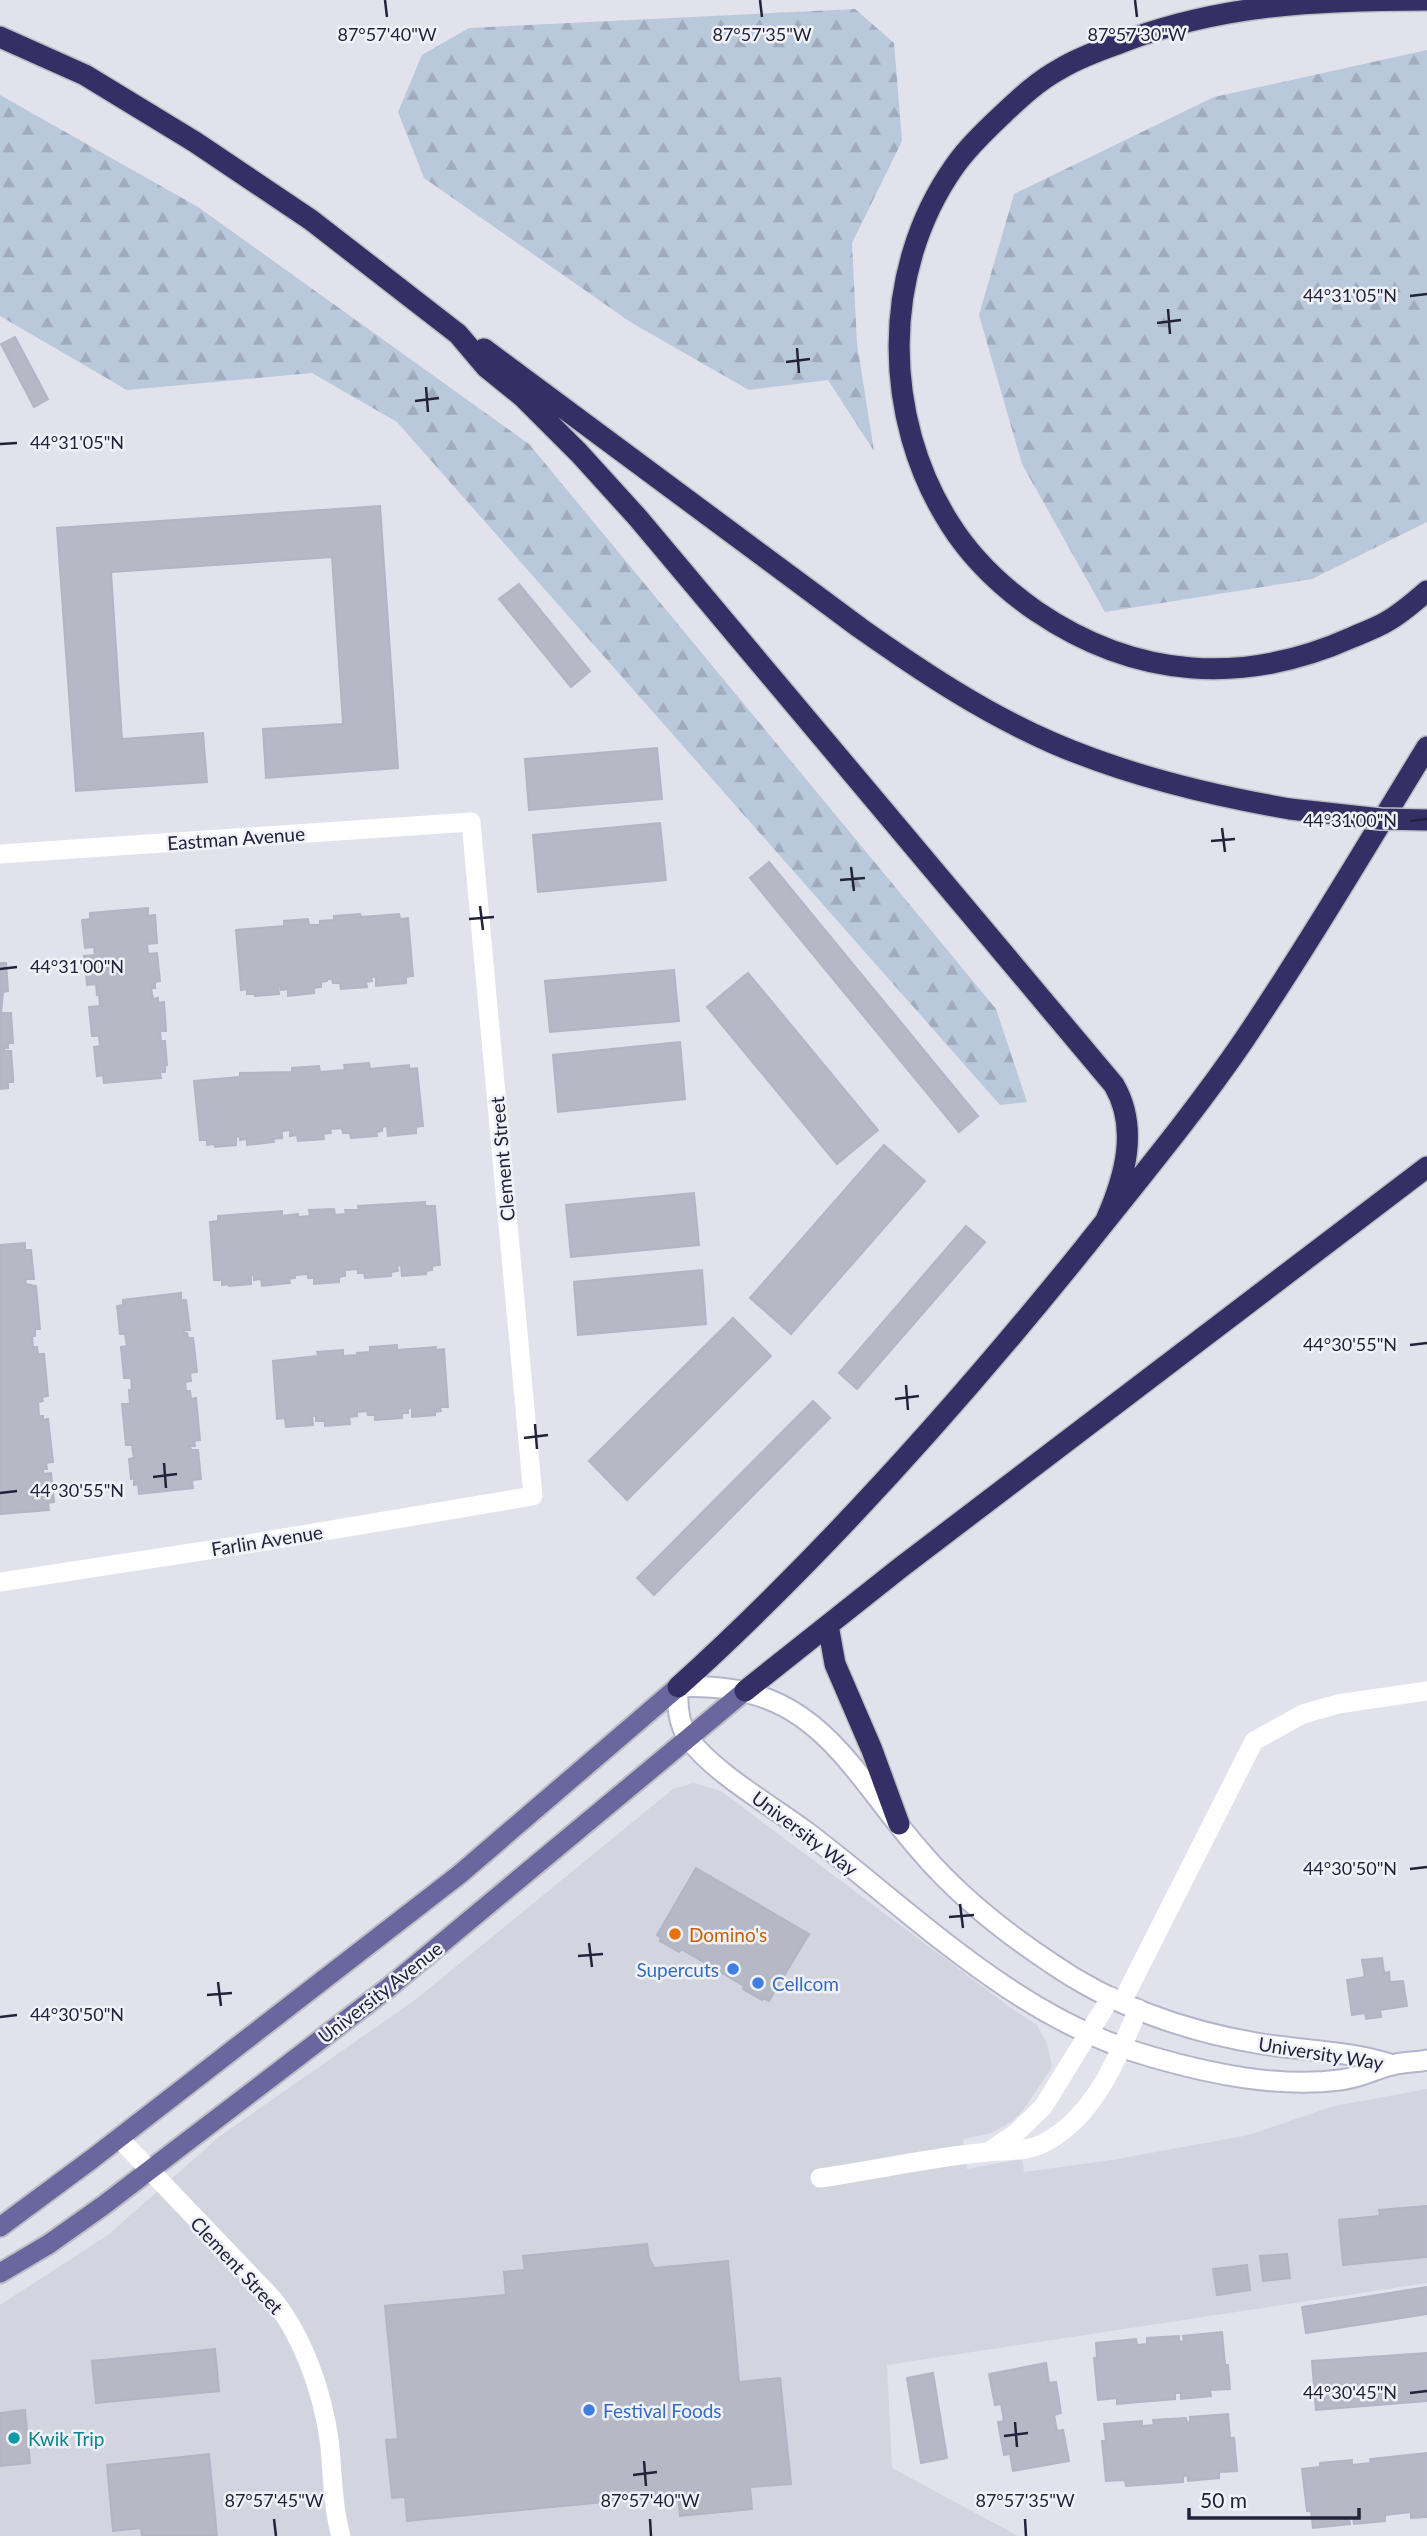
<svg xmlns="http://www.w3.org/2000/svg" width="1427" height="2536" font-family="Lato,sans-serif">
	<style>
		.built { fill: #d2d4df }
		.forest { fill: url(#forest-firs) }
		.building { fill: #b7b8c5; stroke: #b3b5c4; stroke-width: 2 }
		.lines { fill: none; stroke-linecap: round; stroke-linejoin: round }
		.secondary-casing { stroke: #b4b5ca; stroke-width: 23 }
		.primary-casing { stroke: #bdbdc4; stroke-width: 23 }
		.motorway-casing { stroke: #bdbdc4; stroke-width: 24 }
		.minor { stroke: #fff; stroke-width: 19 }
		.secondary { stroke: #fff; stroke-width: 19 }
		.primary { stroke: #6a679f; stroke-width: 19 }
		.motorway { stroke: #352f66; stroke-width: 21 }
		.motorway-bridge-casing { stroke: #bdbdc4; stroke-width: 24; stroke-linecap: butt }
		.motorway-bridge { stroke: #352f66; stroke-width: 21 }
		.ticks { fill: none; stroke: #23223b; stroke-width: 2.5 }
		.food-dot { fill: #e8710a; stroke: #f1f2f8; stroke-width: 2.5 }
		.shop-dot { fill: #3f7fe0; stroke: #f1f2f8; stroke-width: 2.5 }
		.culture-dot { fill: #0f9aa8; stroke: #f1f2f8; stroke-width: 2.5 }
		.labels { text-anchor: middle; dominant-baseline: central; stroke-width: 5; stroke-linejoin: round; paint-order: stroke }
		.street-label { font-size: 19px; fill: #23223b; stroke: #f1f2f8 }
		.food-label { font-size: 19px; fill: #c56008; stroke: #f1f2f8; text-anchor: start }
		.shop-label { font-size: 19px; fill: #366cbe; stroke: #f1f2f8; text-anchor: start }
		.culture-label { font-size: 19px; fill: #0d838f; stroke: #f1f2f8; text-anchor: start }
		.ticks-label { font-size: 18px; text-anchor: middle; fill: #23223b; stroke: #f1f2f8; stroke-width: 5; stroke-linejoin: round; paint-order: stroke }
	</style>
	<defs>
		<pattern id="forest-firs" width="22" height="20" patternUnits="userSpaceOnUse" patternTransform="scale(1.75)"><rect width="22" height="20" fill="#bac8db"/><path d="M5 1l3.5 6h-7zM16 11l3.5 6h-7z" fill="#a0acbd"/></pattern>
	</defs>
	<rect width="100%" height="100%" fill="#e1e2eb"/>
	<path class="built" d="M693 1783 721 1791 1011 2008 1037 2025 1047 2043 1052 2067 1024 2109 1011 2122 991 2133 963 2139 967 2169 1022 2159 1024 2172 1112 2160 1249 2135 1334 2106 1427 2089V2283L887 2365 892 2468 1018 2536H0V2305L108 2235 220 2136 415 2000 673 1789Z"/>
	<path class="forest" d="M855 9 894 43 902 141 852 243 857 344 874 451 828 380 749 390 632 323 424 178 398 112 422 55 469 28Z
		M1427 50V522L1312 579 1105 612 1022 464 979 315 1014 194 1214 97Z
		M0 95 198 207 529 444 996 1009 1027 1102 1000 1105 397 422 312 373 127 390 0 316Z"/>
	<path class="building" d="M15 337 48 399 34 407 1 344Z
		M380 506 398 768 266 778 263 729 343 724 332 557 111 572 122 739 203 733 207 782 76 791 57 528Z
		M519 584 590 671 571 687 499 599Z
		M657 748 662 799 529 810 525 759Z
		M660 823 666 880 538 892 533 835Z
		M769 862 978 1116 959 1132 750 878Z
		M148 908V916L155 915 157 943 147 944 148 954 157 953 160 981 155 982V988H151L153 999 158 998V1003L164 1002 166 1031H160L161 1041H165L167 1065 165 1066V1072H160L161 1078 104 1083 103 1075 97 1076 94 1047 100 1046 99 1036H92L89 1007 100 1006 99 995H97L96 984 87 985 84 956 95 955 94 947 85 948 82 920 90 919V913Z
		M360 914 361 917 399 914 400 919 408 918 413 976 406 977V983L376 986V977H371L372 981 366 982 367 987 341 989 340 983H333L332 979H327V981L321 982V987L314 988V993L288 996V989L281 990 280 985H278L279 994 255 996 254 994H247V989L241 990 236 930 284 926V921L308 919 309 925H320V921L334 920V916Z
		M0 963H6L8 991 3 992 1 1013H11L13 1043H8V1048H4V1051H11L13 1076V1082H8V1088L0 1089Z
		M674 970 679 1021 550 1032 545 981Z
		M748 973 878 1130 837 1164 707 1007Z
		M680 1042 685 1099 558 1112 553 1055Z
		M369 1063 370 1069 409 1065V1069L417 1068 423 1126 416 1127V1133L388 1136 387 1126 382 1127V1131L376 1132 377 1136 351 1138 350 1133H343L342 1128 330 1129 331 1133 323 1134 324 1139 298 1141 297 1135 290 1136V1130L282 1131V1138L273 1139 274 1142 247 1145V1139L240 1140V1136L236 1137V1145L215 1147 214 1144 207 1145V1140H200L194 1081 240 1077V1073L292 1072V1068L319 1066 320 1072 345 1070 344 1065Z
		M884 1145 925 1181 791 1334 750 1298Z
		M694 1193 699 1245 571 1257 566 1205Z
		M425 1202V1206H435L440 1265 432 1266V1270L426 1271V1274L402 1276 401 1265 397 1266 398 1271 391 1272V1276L365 1278 364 1273H358V1269L345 1270V1276L339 1277V1282L314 1284V1278H308V1274L295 1275V1278L289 1279 290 1283 262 1286 261 1279 254 1280V1275H251V1284L229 1286V1284L222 1285V1280H214L210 1222 218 1221V1216L282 1211V1216L298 1214V1217L310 1216 309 1210 334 1209 335 1215 346 1214 345 1210H359L358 1206Z
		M966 1226 985 1242 857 1389 839 1373Z
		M25 1243V1250H31L34 1279H25L26 1284 36 1286 40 1329H35V1336H32L33 1347H37L38 1354H44L48 1396 42 1397 43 1401 38 1402 39 1416H43V1420L48 1419 53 1462 46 1463 47 1469H43V1474L51 1473 54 1502 48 1503 49 1510 0 1514V1245Z
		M702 1270 706 1324 578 1335 574 1282Z
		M181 1293V1300H186L190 1330H184V1333H187L188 1338H193L197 1372 190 1373 191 1381 185 1382 186 1391H190L191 1399 196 1398 200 1440 194 1441 195 1446H190L191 1450H198L201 1479 192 1480 193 1488 139 1494 138 1484 134 1485V1478L131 1479 129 1459 134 1458 132 1445H126L122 1404H130L129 1390H132L131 1378H124L121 1347 127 1346 125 1334H120L117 1306 123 1305V1300Z
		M733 1318 771 1356 627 1500 589 1461Z
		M397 1345V1350L436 1347V1350L444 1349 448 1407H440L441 1411 435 1412V1415L412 1417V1408H408V1413H402V1418L375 1420V1415H368L367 1411 357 1412V1416L349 1417 350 1424 325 1426V1421H316V1416H312L313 1425 286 1427 285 1418 277 1419 273 1361 318 1356 317 1352 343 1350V1356L357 1355V1353L370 1352V1347Z
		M813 1401 830 1418 654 1595 637 1578Z
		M696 1868 809 1934 769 2001 763 1998 762 2000 743 1989 744 1986 681 1949 679 1952 660 1941 661 1938 657 1935Z
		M1382 1958 1384 1973 1389 1972 1390 1982 1403 1981 1407 2006 1380 2010 1381 2017 1366 2019 1365 2013 1352 2015 1347 1980 1365 1977 1362 1960Z
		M1427 2206V2257L1343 2265 1339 2220 1380 2216 1379 2210Z
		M647 2244 649 2258 654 2268 728 2261 739 2382 780 2378 791 2484 750 2487 752 2509 680 2516 678 2495 407 2521 405 2497 392 2498 386 2440 398 2439 385 2306 506 2295 504 2272 525 2270 523 2256Z
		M1287 2254 1290 2278 1263 2281 1260 2256Z
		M1247 2265 1250 2290 1217 2295 1213 2269Z
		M1427 2287V2314L1306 2333 1302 2307Z
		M1222 2332 1225 2365H1228L1230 2389 1210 2390 1211 2396 1181 2399V2393H1175V2399L1117 2404V2398L1098 2400 1094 2358H1097L1096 2343 1136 2339 1137 2345 1147 2344V2338L1179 2336V2342L1184 2341 1183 2336Z
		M215 2349 219 2391 96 2403 92 2361Z
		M1427 2353V2401L1316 2410 1312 2361Z
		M1046 2363 1049 2383 1056 2382 1061 2413 1054 2415 1057 2431 1063 2430 1069 2461 1013 2471 1010 2454 1004 2455 998 2422 1004 2421 1001 2404 995 2405 989 2374Z
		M933 2373 947 2458 921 2463 907 2378Z
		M25 2410 30 2463 0 2466V2413Z
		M1228 2414 1230 2438H1234L1237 2471 1219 2472V2478L1188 2481V2476H1183V2482L1126 2486 1125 2480 1106 2481 1102 2441H1106L1104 2424 1142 2421V2426L1154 2425 1153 2420 1186 2418 1187 2423 1190 2422V2417Z
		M1427 2453V2517L1411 2518V2512L1385 2515V2521L1354 2524 1353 2518H1349L1350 2524 1313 2528 1311 2511H1307L1302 2469 1320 2467V2463L1352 2460V2465L1371 2463 1370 2459Z
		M209 2454 217 2536H142L141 2528 113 2531 107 2465Z"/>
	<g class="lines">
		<g class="secondary-casing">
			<path id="secondary" d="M1393 2065C1351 2051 1306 2051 1262 2044 1188 2032 1113 2006 1051 1963 1004 1932 959 1896 922 1853 844 1764 816 1680 678 1687 677 1705 678 1723 688 1738 714 1773 769 1804 804 1830 914 1913 1016 2019 1152 2057 1211 2074 1278 2088 1340 2080 1361 2078 1376 2068 1396 2064 1406 2062 1417 2062 1427 2060"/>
		</g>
		<g class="primary-casing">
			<path id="primary" d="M0 2227 92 2159 460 1874 678 1687
				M0 2273 49 2244 104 2205 388 1988 745 1691"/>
		</g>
		<g class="motorway-casing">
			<path id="motorway" d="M1427 0C1321 0 1220 4 1120 43 1100 50 1078 58 1060 69 1038 81 1021 97 1003 114 986 130 967 148 954 167 881 271 882 418 950 524 972 559 1003 588 1036 611 1136 679 1244 686 1353 637 1364 632 1376 628 1386 622 1401 614 1414 602 1427 591
				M0 37 85 75 195 142 311 220 458 334 486 367 523 397 579 453 638 518 1114 1085C1139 1128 1125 1177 1106 1220
				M484 349 860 628C921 671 984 713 1053 743 1129 776 1209 795 1290 809
				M828 1625 835 1664 872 1750 899 1824
				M678 1687C826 1553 960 1402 1085 1247 1139 1179 1195 1112 1244 1040 1308 945 1367 845 1427 747
				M745 1691 900 1568 1427 1167"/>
		</g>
		<path class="minor" d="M0 854 471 822 533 1496 242 1545 0 1582
			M1122 2002 1254 1741 1303 1714 1338 1704 1427 1691
			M119 2138 272 2298C303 2336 322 2391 329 2439 333 2471 332 2505 341 2536
			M988 2152 1016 2133 1043 2107 1111 1997
			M820 2178C876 2170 932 2157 988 2152 1008 2150 1028 2152 1046 2142 1095 2115 1118 2058 1138 2009"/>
		<use href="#secondary" class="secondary"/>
		<use href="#primary" class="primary"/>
		<use href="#motorway" class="motorway"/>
		<g class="motorway-bridge-casing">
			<path id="motorway-bridge" d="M1290 809 1381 819 1427 820"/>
		</g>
		<use href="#motorway-bridge" class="motorway-bridge"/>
	</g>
	<path class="ticks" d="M385 0 387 17M760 0 762 17M1135 0 1137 17M1410 296 1427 294M1168 309 1170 334M1157 323 1181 320M797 348 799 373M786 362 810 359M426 387 428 412M415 401 439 398M0 444 17 443M1410 821 1427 819M1222 828 1225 852M1211 841 1235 839M851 867 854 891M840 880 865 878M480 906 483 930M469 919 494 917M0 969 17 967M1410 1345 1427 1343M906 1385 908 1410M895 1399 919 1396M535 1424 537 1449M524 1438 548 1435M164 1463 166 1488M153 1477 177 1474M0 1493 17 1491M1410 1869 1427 1867M960 1904 963 1928M949 1917 974 1915M589 1943 592 1967M578 1956 603 1954M218 1982 221 2006M207 1995 232 1993M0 2017 17 2015M1410 2393 1427 2391M1015 2422 1017 2447M1004 2436 1028 2433M644 2461 646 2486M633 2475 657 2472M274 2519 276 2536M650 2519 651 2536M1025 2519 1026 2536"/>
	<circle class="food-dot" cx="675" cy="1934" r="7"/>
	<g class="shop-dot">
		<circle cx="733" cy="1969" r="7"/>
		<circle cx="758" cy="1983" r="7"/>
		<circle cx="589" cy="2410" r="7"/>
	</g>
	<circle class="culture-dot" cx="14" cy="2438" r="7"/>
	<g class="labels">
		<g class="street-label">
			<text transform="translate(236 838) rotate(-4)">Eastman Avenue</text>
			<text transform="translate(502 1159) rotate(-95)">Clement Street</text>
			<text transform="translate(267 1540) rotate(-9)">Farlin Avenue</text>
			<text transform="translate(805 1833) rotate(37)">University Way</text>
			<text transform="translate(380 1992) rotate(-38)">University Avenue</text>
			<text transform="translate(1321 2053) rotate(9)">University Way</text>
			<text transform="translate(237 2265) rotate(47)">Clement Street</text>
		</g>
		<g class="food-label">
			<text x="689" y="1934">Domino's</text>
		</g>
		<g class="shop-label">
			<text x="719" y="1969" text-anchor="end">Supercuts</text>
			<text x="772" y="1983">Cellcom</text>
			<text x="603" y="2410">Festival Foods</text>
		</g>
		<g class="culture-label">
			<text x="28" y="2438">Kwik Trip</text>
		</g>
	</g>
	<g class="ticks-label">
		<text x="387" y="41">87°57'40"W</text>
		<text x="762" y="41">87°57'35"W</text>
		<text x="1137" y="41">87°57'30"W</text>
		<text x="1350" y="302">44°31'05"N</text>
		<text x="77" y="449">44°31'05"N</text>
		<text x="1350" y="827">44°31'00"N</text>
		<text x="77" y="973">44°31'00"N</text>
		<text x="1350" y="1351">44°30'55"N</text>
		<text x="77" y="1497">44°30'55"N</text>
		<text x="1350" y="1875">44°30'50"N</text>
		<text x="77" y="2021">44°30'50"N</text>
		<text x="1350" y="2399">44°30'45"N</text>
		<text x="274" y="2507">87°57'45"W</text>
		<text x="650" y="2507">87°57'40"W</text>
		<text x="1025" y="2507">87°57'35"W</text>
	</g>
	<path d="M1189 2508v10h170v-10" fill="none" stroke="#23223b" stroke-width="3.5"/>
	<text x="1200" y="2508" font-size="21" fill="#23223b" stroke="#f1f2f8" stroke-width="5" paint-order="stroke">50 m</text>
</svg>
